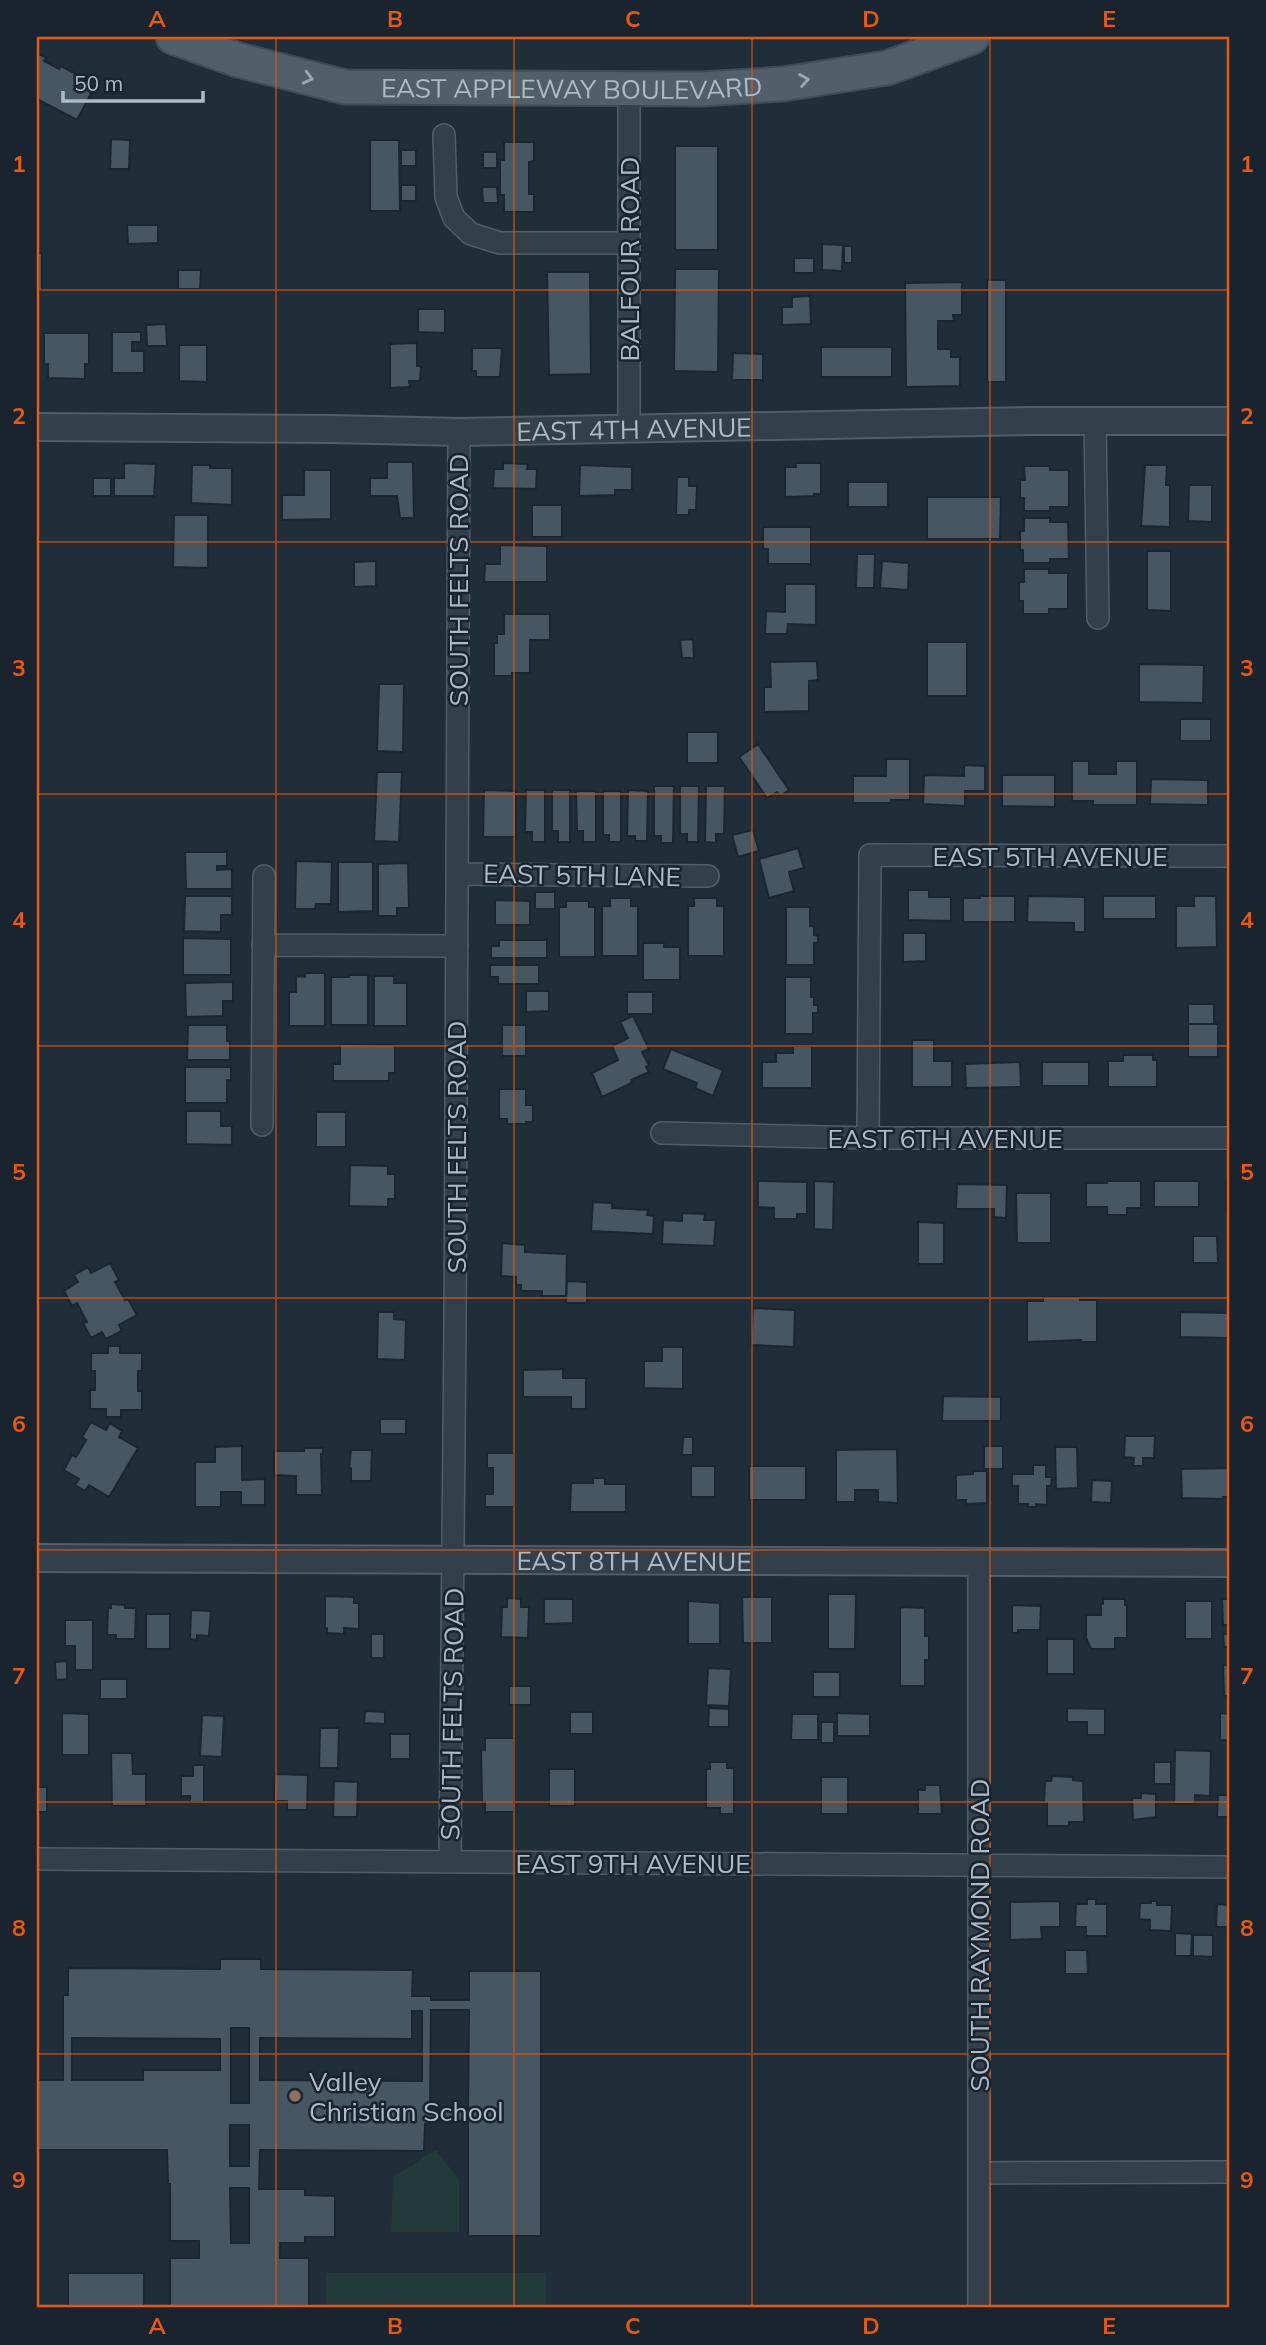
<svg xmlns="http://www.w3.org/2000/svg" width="1266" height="2345" font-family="Mulish,sans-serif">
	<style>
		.green { fill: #223a3a }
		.building { fill: #465663; stroke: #1b2630; stroke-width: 2; fill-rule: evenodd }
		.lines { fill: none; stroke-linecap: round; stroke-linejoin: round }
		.minor-casing { stroke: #515d67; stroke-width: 24 }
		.tertiary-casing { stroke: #515d67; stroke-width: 30 }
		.primary-casing { stroke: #404b56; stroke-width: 37 }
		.minor { stroke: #333f49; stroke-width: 21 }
		.tertiary { stroke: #333f49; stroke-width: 26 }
		.primary { stroke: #515f6a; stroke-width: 33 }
		.oneway { stroke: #9ba8b4 }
		.grid { fill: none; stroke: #e8590c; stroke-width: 2; stroke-opacity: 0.55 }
		.education-dot { fill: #8d6e63; stroke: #19242e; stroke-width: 2.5 }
		.labels { text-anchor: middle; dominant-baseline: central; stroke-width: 5; stroke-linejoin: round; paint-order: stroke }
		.street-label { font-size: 26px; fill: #aebac6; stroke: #19242e }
		.poi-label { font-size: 26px; fill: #aebac6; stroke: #19242e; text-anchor: start }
		.neatline { fill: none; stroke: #e8590c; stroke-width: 2.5 }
		.grid-label { font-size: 23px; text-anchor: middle; font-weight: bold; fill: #e8590c }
	</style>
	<rect width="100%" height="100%" fill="#202e39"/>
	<path class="green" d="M436 2150 459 2180V2232H391L393 2177Z
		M326 2273H546V2308H326Z"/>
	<path class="building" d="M37 53 46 58 44 61 59 69 61 66 86 79 84 82 94 88 77 120 37 99Z
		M111 139 130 140 129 169H110Z
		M370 140H399L400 211H370Z
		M504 142H534V161L529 162V194H534V212H504V195H500V160H504Z
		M675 146H718V250H675Z
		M401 150H416V166H401Z
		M483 152H497V168H483Z
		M401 185H416V201H401Z
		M482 187H497L498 203H483Z
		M127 225H158V243L128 244Z
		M822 244 843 245 842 271 822 270Z
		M844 246H852V263H844Z
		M37 253H42V290H37Z
		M794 258H814V273H794Z
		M675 269H719L718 372 674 371Z
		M178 270H201L200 289H178Z
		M547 272H590L591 374 549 375Z
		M987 280H1006V382H987Z
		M962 282V315H953L954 321H938V349H951V357H960V386L906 387 905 283Z
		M810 296 811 324 782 325V307H792V297Z
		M418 309H445V333L418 332Z
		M166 324 167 346H147L146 325Z
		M112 332H141V342H132V351H144V373H112Z
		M44 333H89V364H85V379L48 378V364H44Z
		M417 343V366H421L420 381H409L410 387 390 388V344Z
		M179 345H207V382L179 381Z
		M821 347H892V377H821Z
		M472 348H502L500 377H476V371H472Z
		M733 353 763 354V380H732Z
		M387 462H413L414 518H400L397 496H370V478H387Z
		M124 463 156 464 154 496H114V478H124Z
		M503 463 528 464 527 469H537L536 489 493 488 494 469H503Z
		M796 463H821V494H814V496L785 497V467H796Z
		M192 465H210V468H232V505L191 503Z
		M580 465 632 467V490H615V495L579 496Z
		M1145 465H1167L1166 485H1170V527L1141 526Z
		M1024 466H1050V470H1069V507H1050V511H1024V498H1020V480H1025Z
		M304 470H331V519L282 520V495H304Z
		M677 477H689V486H697L696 510H689V515H676Z
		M93 478H111V496H93Z
		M848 482H888V507H848Z
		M1189 485H1212V522L1188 521Z
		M927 497H1001L1000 539H927Z
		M532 505H562V537H532Z
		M174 515H208V568L173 567Z
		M1024 518H1050V522H1068L1069 559H1050V563H1023V550H1020V531H1024Z
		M763 527H811V564H768V549H763Z
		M500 545 547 546V582H484L485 564H500Z
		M1147 551H1171V611L1147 610Z
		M857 554H875L874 588H856Z
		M376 561V586L354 587V562Z
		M882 561 909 563 908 590 880 588Z
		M1024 569H1049V573H1068V609H1049V614H1023V601H1019V582H1024Z
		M785 584H816V625L788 624 787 634H765L766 611 785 612Z
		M504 614H550V640H530V673H512V676H494V643H497V634H504Z
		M693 639 694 658H682L680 640Z
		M927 642H967V696H927Z
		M817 661 818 680 809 681V711L764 712V687H771L770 662Z
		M1139 664 1204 665 1203 703 1139 702Z
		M379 684H404L403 752 377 751Z
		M1180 719H1211V741H1180Z
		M687 732H718V763H687Z
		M758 744 789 790 780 796 777 792 767 798 739 757Z
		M886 759H910V800H891V803H853V776H886Z
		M1072 761H1089V774H1116V761H1137V805H1093V801H1072Z
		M964 765 985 766V791H965V806L923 804 924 775 964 776Z
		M377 772H402L399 842 374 841Z
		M1002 775H1055V807L1002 806Z
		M1151 779 1208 780V805L1150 804Z
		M654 786H674L673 843H661V836H654Z
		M680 786H699L698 842H687V834H680Z
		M706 786H725L724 834H716V843L705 842Z
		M484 790 516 791V837H483Z
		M526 790H545V842H532V832H525Z
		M552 790H570V842H558V831H552Z
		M628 790 648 791 647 841H635V836H627Z
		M576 791H596V842H583V831H577Z
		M603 791H621V842H609V835H603Z
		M753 830 759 851 738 857 732 835Z
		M798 848 804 868 789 872 794 891 769 898 759 859Z
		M185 852H227V866H217V870L232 869V889H186Z
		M296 861 332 862 331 904H316L315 909H295Z
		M338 862H373V911L338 912Z
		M408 863 409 908H397V916H378V864Z
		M908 890H929V897H951V921L908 920Z
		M535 892H555V909H535Z
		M185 896H232V915H221V932L184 931Z
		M980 896H1015V922H963V898H980Z
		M1028 896 1085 897V932H1074V923L1027 922Z
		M1103 896H1156V919H1103Z
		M1194 896H1216L1217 947 1176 948V906H1194Z
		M610 898H631V906H638V956H602V906H610Z
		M694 898H717V906H724V956H688V906H694Z
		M495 900 530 901V925H495Z
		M566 901H589V907H595V957H559V907H566Z
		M786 907H810V926H814V935L818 936V943H814V965H786Z
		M903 933H926V961L903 962Z
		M183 938 231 939V975H183Z
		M499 940H547V958H491V946H499Z
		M643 943H664V947H680V980H643Z
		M490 965H539V984H498V977H490Z
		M305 973H325V1026H289V992H296V976L305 977Z
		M349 975H368V1025H331V977H349Z
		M374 976H394V983H407V1026H374Z
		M785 977H811V997H814V1005H818V1013H813V1034H785Z
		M233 982V1001H223V1016L186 1017 185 983Z
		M526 991H549V1011L526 1012Z
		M627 992H653V1014H627Z
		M1188 1004H1214V1024H1188Z
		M633 1016 649 1049 642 1052 649 1065 646 1067 649 1072 631 1080 632 1083 602 1097 592 1073 618 1060 612 1046 628 1038 620 1022Z
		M1188 1024H1218V1057H1188Z
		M188 1025H227V1041H230V1060H187Z
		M502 1025H526V1056H502Z
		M912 1040H934V1061H952V1087H912Z
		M340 1044 395 1045V1073H389V1081H333V1064H340Z
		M793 1046H812V1088H762V1062H776V1053H793Z
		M671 1049 723 1070 713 1096 695 1088 697 1083 663 1069Z
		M1123 1055H1153V1060H1157V1087H1108V1061H1123Z
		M1020 1062 1021 1087 966 1088 965 1064Z
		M1042 1062H1089V1086H1042Z
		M185 1067H231V1080H227V1103H185Z
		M499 1089H526V1105H533V1122H526V1124H507V1119H499Z
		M186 1111H221V1126H232V1145L186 1144Z
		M316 1112H346V1147H316Z
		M350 1165 388 1166V1174H395V1199H388V1207L349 1206Z
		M758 1181 807 1182V1214H797V1219H774V1208L758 1207Z
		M814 1181 834 1182 833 1230 814 1229Z
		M1107 1181H1141V1208H1127V1215H1107V1207H1086V1183H1107Z
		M1154 1181H1199V1207H1154Z
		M1226 1183H1229V1209H1226Z
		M957 1184 1007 1185 1006 1218 994 1217V1209H956Z
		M1016 1193H1051V1243H1017Z
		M593 1202 612 1203V1208L648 1210 647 1215 654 1216 653 1234 591 1231Z
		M682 1213 705 1214 704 1220H716L714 1246 662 1244 663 1220 682 1221Z
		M918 1222 944 1223V1264H918Z
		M1193 1236H1217L1218 1263H1193Z
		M502 1243 525 1245V1252L567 1254 566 1296H542V1291H521V1285H516V1277L501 1276Z
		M110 1263 119 1280 115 1282 125 1300 128 1299 137 1315 119 1325 122 1331 106 1339 102 1332 91 1338 83 1323 87 1322 77 1303 72 1306 64 1291 78 1282 74 1275 88 1267 91 1273Z
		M567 1281 587 1282V1303H566Z
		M1043 1297H1080V1300H1097V1342H1081V1340L1027 1342V1301H1043Z
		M753 1308 795 1310 794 1347 751 1345Z
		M378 1312H394V1319L406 1320 405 1360 377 1359Z
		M1180 1312 1229 1313V1338L1180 1337Z
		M108 1346H120V1353H142V1371H138V1391H142V1410H121V1417H106V1409H90V1390H95V1371H91V1353H108Z
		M662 1347H683V1389L644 1388V1361H662Z
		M563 1369V1378H586V1409H571V1397H523V1370Z
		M943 1396 1001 1397V1421H942Z
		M380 1419H406V1434H380Z
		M91 1422 106 1430 110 1423 122 1431 119 1437 138 1448 109 1497 89 1485 85 1491 75 1485 79 1479 64 1470 72 1455 76 1457 86 1440 82 1437Z
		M1125 1436H1155L1154 1458H1143V1466H1133L1134 1458 1124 1457Z
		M683 1437H693V1455H682Z
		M242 1446V1480L265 1479V1505H241V1492H221V1507H195V1462H215V1447Z
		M984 1446H1003V1469H984Z
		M1055 1447H1077L1078 1488 1056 1489Z
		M304 1448H323V1454H321L322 1495H296V1476L274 1475V1451H304Z
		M897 1449 898 1503 878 1502V1490H855V1502H836V1450Z
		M351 1450H372L371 1481H351V1468H349Z
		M487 1453H514V1507H485V1494H493V1468H487Z
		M1033 1465H1046V1477H1052L1051 1486H1047V1505L1036 1504V1507H1028V1504H1018V1486H1012V1474H1033Z
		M691 1466H715V1497H691Z
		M749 1466H806V1500H749Z
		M1229 1468V1497H1223V1499L1182 1498 1181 1469Z
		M973 1471H987V1503L966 1504V1500H956V1475L973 1474Z
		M593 1478H605V1484H626V1512H570L571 1483H593Z
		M1092 1480 1112 1481 1111 1503 1091 1502Z
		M828 1594H856L855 1649H828Z
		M325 1596 354 1597V1603H359V1629L344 1628V1634L327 1633V1628H325Z
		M742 1597H772V1643H743Z
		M507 1598 521 1599V1607H529L528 1638 501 1637 502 1607H507Z
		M544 1599H573V1623L544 1624Z
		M1103 1599H1125V1605H1127V1638H1115V1649H1091L1086 1638V1615H1101V1604H1103Z
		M1222 1599H1229V1647H1224L1223 1634H1229V1625H1223Z
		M688 1601 720 1603V1644H688Z
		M1185 1601H1212V1639H1185Z
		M111 1604 125 1605V1608H136L135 1639H116V1635H107L108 1608H111Z
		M1012 1605 1041 1606 1040 1630H1018V1633H1012Z
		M900 1607 925 1608V1636H929V1660H925V1686H900Z
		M191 1610 211 1611 209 1636 197 1635V1640L190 1639Z
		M146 1614H170V1649H146Z
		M65 1620H93V1670H75V1646H65Z
		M371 1634H384V1658H371Z
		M1047 1639H1074V1674H1047Z
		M67 1661V1679L56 1680 55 1662Z
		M1223 1665H1229V1696H1224Z
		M708 1668 731 1669 729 1706 706 1705Z
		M813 1672H840V1697H813Z
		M100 1679H127V1699H100Z
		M509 1686H531V1705H509Z
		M709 1708 729 1709V1727H708Z
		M1067 1708 1105 1709V1735H1087V1722H1067Z
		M365 1711 385 1712V1724L364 1723Z
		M570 1712H593V1734H570Z
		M62 1713 89 1714V1755H62Z
		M837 1713 870 1714V1736H837Z
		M1220 1713 1229 1714V1740H1220Z
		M792 1714H818V1740H791Z
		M202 1715 224 1716 222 1757 200 1756Z
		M821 1722H834V1743H821Z
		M320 1728H339L338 1768H319Z
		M390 1734H410V1759H390Z
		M485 1738H514V1812H485V1802H482L481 1749 485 1750Z
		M1175 1750 1211 1751 1210 1796 1195 1795V1804H1174Z
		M111 1753H132L133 1774H146V1806H112Z
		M710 1762H727V1768H734V1814H720V1808H706V1769H710Z
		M1154 1762H1171V1784H1154Z
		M193 1765H204V1802H190V1796H181V1776H193Z
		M549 1769H575V1806H549Z
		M275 1774 308 1775 307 1810H287V1801H274Z
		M1052 1776 1073 1777V1780L1083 1781 1084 1822H1069V1826H1047V1803H1044L1045 1781H1051Z
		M821 1777H848V1814H821Z
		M334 1781 358 1782 357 1817H333Z
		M925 1785H940L942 1814H918V1790H925Z
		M37 1787H47V1812H37Z
		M1141 1793 1156 1794V1817L1133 1820 1132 1798H1141Z
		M1218 1795H1229V1817H1217Z
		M1087 1899H1096V1904H1107V1936H1086V1927H1075L1076 1904H1087Z
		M1060 1901V1927H1041L1042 1939 1010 1940V1902Z
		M1151 1901H1157V1905H1172L1171 1931 1150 1930V1920L1139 1919 1140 1903H1151Z
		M1217 1904 1229 1905V1931H1227V1927H1216Z
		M1175 1933 1192 1934 1191 1956H1175Z
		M1193 1935H1213V1957L1193 1956Z
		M1065 1950H1087L1088 1974H1065Z
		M220 1959H261V1969L413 1970 412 1996H431V2000H469V1971H541V2236H468V2121L430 2120 429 2124H425L424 2151 260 2150 259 2189H305V2195L335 2196V2237H305V2243H280V2258H309V2308H170V2258H199V2241H170V2184H168L167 2150H37V2080H63V1995H68V1968L220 1969ZM431 2010H469L468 2110H430ZM412 2011H422V2081L260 2080V2038L412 2039ZM231 2028H249V2103H231ZM72 2038 220 2039V2070H143V2080H72ZM230 2125H249V2166H230ZM230 2188H249V2243H231Z
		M68 2273H144V2308H68Z"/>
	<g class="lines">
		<g class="minor-casing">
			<path id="minor" d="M629 89V429
				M444 135 446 197 454 218 471 234 500 243H629
				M1095 421 1098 618
				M457 874 708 876
				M263 945 457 946
				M262 1125 264 876
				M662 1133 868 1138H1229
				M868 1138 870 855 1229 856
				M979 1563V2308
				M37 1859 1229 1867
				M450 1862 455 1329 459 432
				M980 2173 1229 2172"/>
		</g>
		<g class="tertiary-casing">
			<g id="tertiary">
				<path id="s1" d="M37 427 333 429 459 432 1029 421H1229"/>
				<path id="s2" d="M37 1558 1229 1563"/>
			</g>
		</g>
		<g class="primary-casing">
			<g id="primary">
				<path id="s3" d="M173 37 238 60 345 87 702 89 783 84 887 68 972 37"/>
			</g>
		</g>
		<use href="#minor" class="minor"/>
		<use href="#tertiary" class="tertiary"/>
		<use href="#primary" class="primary"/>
	</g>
	<defs><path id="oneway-chevron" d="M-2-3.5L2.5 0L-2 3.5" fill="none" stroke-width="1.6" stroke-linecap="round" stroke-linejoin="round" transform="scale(1.75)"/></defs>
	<g class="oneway">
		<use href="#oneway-chevron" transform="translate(308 78) rotate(14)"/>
		<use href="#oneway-chevron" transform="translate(804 80) rotate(-9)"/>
	</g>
	<path class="grid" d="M276 37V2308M514 37V2308M752 37V2308M990 37V2308M37 290H1229M37 542H1229M37 794H1229M37 1046H1229M37 1298H1229M37 1550H1229M37 1802H1229M37 2054H1229"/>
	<circle class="education-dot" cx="295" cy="2096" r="7"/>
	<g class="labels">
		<g class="street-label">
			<text stroke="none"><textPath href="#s3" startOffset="406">EAST APPLEWAY BOULEVARD</textPath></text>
			<text transform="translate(629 259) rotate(-90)">BALFOUR ROAD</text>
			<text stroke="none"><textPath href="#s1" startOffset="597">EAST 4TH AVENUE</textPath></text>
			<text transform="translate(458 580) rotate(-90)">SOUTH FELTS ROAD</text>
			<text x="1050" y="856">EAST 5TH AVENUE</text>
			<text transform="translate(582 875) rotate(1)">EAST 5TH LANE</text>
			<text x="945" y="1138">EAST 6TH AVENUE</text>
			<text transform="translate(456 1147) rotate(-90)">SOUTH FELTS ROAD</text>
			<text stroke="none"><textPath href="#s2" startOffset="597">EAST 8TH AVENUE</textPath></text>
			<text transform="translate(452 1714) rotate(-89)">SOUTH FELTS ROAD</text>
			<text x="633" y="1863">EAST 9TH AVENUE</text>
			<text transform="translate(979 1935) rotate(-90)">SOUTH RAYMOND ROAD</text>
		</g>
		<g class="poi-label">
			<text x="309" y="2081">Valley<tspan x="309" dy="30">Christian School</tspan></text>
		</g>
	</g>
	<rect width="1266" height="2345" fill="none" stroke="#19242e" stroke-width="77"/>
	<path d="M63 91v10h140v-10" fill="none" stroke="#aebac6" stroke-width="3.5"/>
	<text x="74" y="91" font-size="21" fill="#aebac6" stroke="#19242e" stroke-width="5" paint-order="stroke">50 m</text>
	<rect x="38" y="38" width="1190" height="2268" class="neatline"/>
	<g class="grid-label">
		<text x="157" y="27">A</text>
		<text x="395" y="27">B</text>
		<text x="633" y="27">C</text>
		<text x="871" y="27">D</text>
		<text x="1109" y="27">E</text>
		<text x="19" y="172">1</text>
		<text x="1247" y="172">1</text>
		<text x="19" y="424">2</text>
		<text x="1247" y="424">2</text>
		<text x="19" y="676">3</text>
		<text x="1247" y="676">3</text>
		<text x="19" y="928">4</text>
		<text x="1247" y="928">4</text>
		<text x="19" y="1180">5</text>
		<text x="1247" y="1180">5</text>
		<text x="19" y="1432">6</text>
		<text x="1247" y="1432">6</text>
		<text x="19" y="1684">7</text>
		<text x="1247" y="1684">7</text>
		<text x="19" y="1936">8</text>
		<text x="1247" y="1936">8</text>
		<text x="19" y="2188">9</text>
		<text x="1247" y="2188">9</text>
		<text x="157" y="2334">A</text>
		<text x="395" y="2334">B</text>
		<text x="633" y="2334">C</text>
		<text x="871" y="2334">D</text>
		<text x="1109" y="2334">E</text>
	</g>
</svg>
